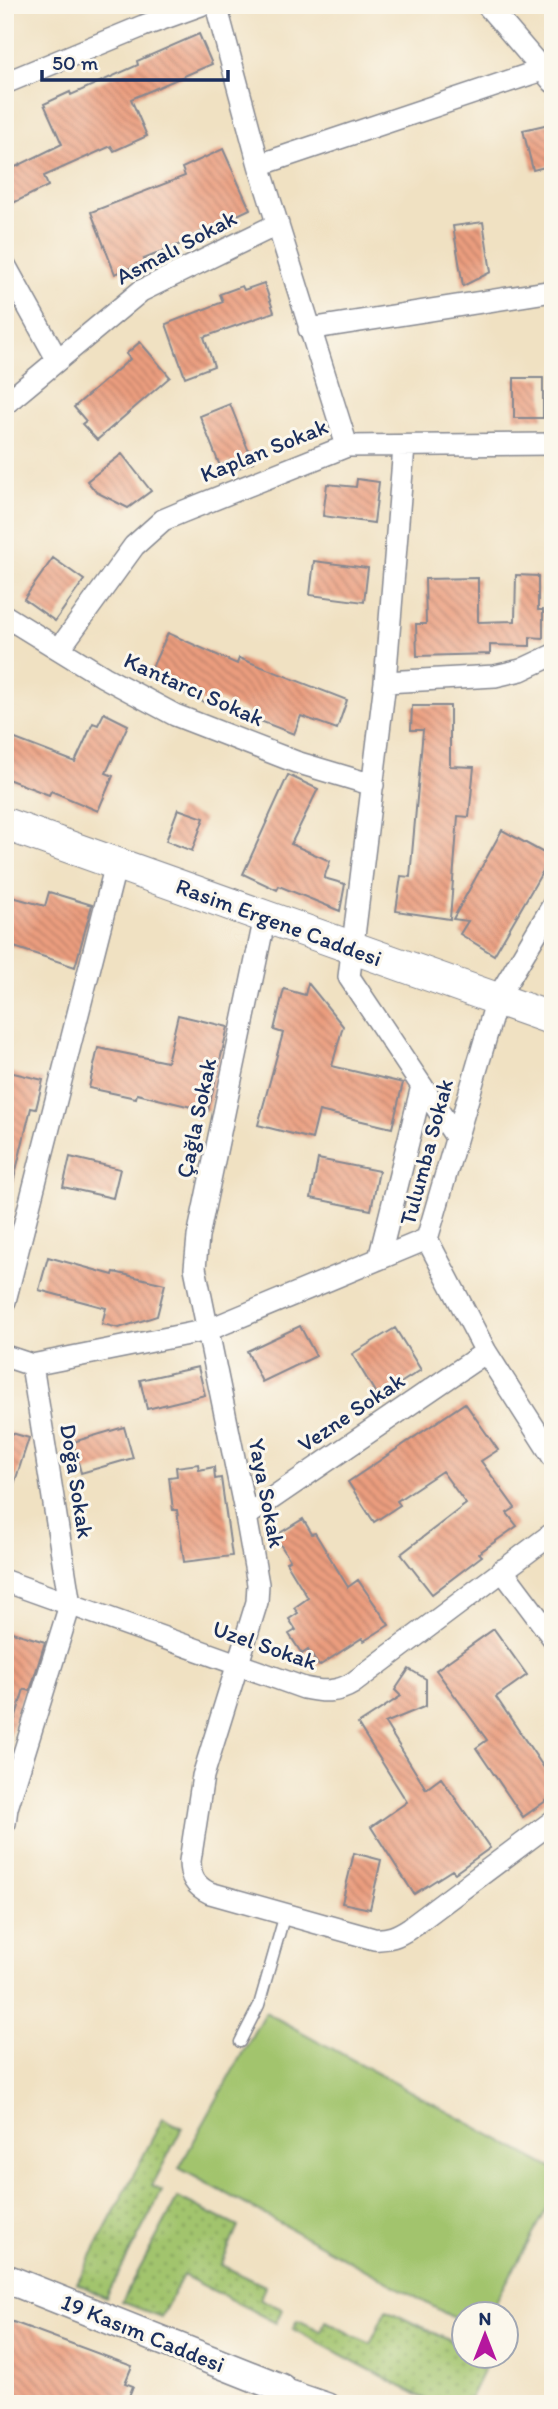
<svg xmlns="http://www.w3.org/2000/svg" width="558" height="2409" font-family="Itim,sans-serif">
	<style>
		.grass { fill: url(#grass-dots); stroke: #5e7a66; stroke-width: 2 }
		.pitch { fill: #a2c46d; stroke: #5e7a66; stroke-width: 2 }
		.building { fill: url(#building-back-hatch) }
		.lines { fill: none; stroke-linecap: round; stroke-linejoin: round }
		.service-casing { stroke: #868890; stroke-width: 13 }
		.minor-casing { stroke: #868890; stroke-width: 24 }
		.tertiary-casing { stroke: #868890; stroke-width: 31 }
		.secondary-casing { stroke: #868890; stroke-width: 34 }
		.service { stroke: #fff; stroke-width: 10 }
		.minor { stroke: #fff; stroke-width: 21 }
		.tertiary { stroke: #fff; stroke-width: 28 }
		.secondary { stroke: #fff; stroke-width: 32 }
		.labels { text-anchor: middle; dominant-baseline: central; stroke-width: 6; stroke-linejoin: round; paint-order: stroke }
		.street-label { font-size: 23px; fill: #1b2f5e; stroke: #fbf7ec }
	</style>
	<defs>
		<pattern id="grass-dots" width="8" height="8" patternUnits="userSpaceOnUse" patternTransform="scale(1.75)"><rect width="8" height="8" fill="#a2c46d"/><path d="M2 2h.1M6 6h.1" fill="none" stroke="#83a05d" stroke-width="1.8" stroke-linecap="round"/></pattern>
		<pattern id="building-back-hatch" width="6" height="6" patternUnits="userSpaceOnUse" patternTransform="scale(1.75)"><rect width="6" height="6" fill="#eb9d7e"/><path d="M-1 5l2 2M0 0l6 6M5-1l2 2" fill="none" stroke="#be806a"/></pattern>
	</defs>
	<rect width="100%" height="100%" fill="#fbf7ec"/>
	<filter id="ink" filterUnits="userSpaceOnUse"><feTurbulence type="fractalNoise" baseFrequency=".0143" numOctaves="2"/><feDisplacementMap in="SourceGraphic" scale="14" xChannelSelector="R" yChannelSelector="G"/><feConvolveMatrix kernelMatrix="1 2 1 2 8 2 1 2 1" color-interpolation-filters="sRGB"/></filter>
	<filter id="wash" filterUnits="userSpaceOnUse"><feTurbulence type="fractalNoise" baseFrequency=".00686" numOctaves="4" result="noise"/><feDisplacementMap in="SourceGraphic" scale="28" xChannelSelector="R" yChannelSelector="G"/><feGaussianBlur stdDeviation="1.57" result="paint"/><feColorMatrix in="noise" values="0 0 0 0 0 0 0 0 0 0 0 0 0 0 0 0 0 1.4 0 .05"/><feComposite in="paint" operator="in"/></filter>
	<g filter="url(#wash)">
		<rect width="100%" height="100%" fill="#f0e1c2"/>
		<path class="grass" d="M163 2118 182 2128 152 2186 162 2191 106 2298 77 2283Z
			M178 2197 238 2227 221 2265 265 2286 260 2299 282 2309 276 2323 183 2275 161 2317 122 2302Z
			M386 2310 463 2347V2356L484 2357 489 2359 467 2404H434L293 2329 298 2320 321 2331 325 2321 370 2344Z"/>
		<path class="pitch" d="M265 2012 553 2169V2198L489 2314H463V2323L179 2168Z"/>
		<g id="blocks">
			<path class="building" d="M199 34 212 64 131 99 147 136 114 151 111 146 44 176 48 186 5 207V172L62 144 44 104 70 92 71 95 138 65 137 61Z
				M553 123V165L533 170 523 130Z
				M223 149 250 209 187 239 188 241 144 259 146 262 115 274 91 212 185 176 182 168Z
				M483 222 491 272 463 286 453 226Z
				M264 283 274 312 204 337 214 366 185 377 166 324 223 302 220 294 242 286 244 290Z
				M140 342 170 377 97 440 82 424 86 421 74 407 130 359 126 354Z
				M514 378H543V418H514Z
				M230 404 253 462 234 470 231 462 220 466 200 416Z
				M122 454 151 491 128 508 96 492 87 481Z
				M357 479 379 482 374 523 323 516 327 484 356 487Z
				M53 558 84 580 55 621 24 599Z
				M314 561 368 568 364 602 310 595Z
				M516 575 538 576V610H543V638L530 637V646L490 645V654L417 656 416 624H426L425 579 478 578V622L515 621Z
				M168 633 237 664 239 658 347 700 337 729 301 716 294 734 260 721 261 717 216 699 212 706 148 676Z
				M412 706H450V766L474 767 469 817 458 816 450 919 396 911 401 876 410 877 423 730H411Z
				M104 713 128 725 106 773 113 776 98 811 51 791 49 795 5 778V735L75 762 93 723 98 725Z
				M288 775 318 789 291 844 330 861 324 878 345 884 340 911 279 886 277 890 243 874Z
				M178 809 204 818 192 851 166 841Z
				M502 830 551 857 494 955 460 934 468 921 453 919Z
				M49 892 92 905 75 967 5 944V895L45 906Z
				M308 983 343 1026 332 1066 403 1083 392 1128 319 1111 312 1139 258 1125 283 1033 274 1030 284 989 305 995Z
				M178 1015 228 1027 208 1111 137 1094 136 1098 89 1088 98 1048 167 1062Z
				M5 1071 43 1080 36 1109 31 1108 13 1183 5 1182Z
				M70 1157 120 1169 113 1198 63 1187Z
				M318 1159 379 1171 371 1210 311 1198Z
				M48 1257 113 1275 114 1272 165 1284 157 1316 119 1328 102 1324 106 1308 39 1290Z
				M300 1326 316 1356 262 1382 247 1351Z
				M395 1328 421 1370 378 1397 352 1354Z
				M198 1367 205 1395 147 1409 140 1380Z
				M465 1403 498 1450 481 1461 515 1508 507 1513 517 1526 479 1553 482 1556 432 1594 401 1554 466 1504 442 1471 397 1501 400 1505 374 1522 348 1482Z
				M124 1427 133 1458 81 1473 73 1442Z
				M5 1431 29 1438 9 1500H5Z
				M198 1464 199 1470 214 1467 215 1479 221 1478 232 1556 184 1562 177 1510H173L169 1477 177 1476 176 1467Z
				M303 1519 312 1534 315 1533 348 1587 358 1580 389 1625 364 1641 362 1638 319 1666 308 1650 302 1654 289 1634 296 1630 289 1619 298 1613 294 1608 308 1598 286 1562 290 1560 275 1536Z
				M494 1629 527 1675 496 1697 553 1781V1796L523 1817 476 1748 487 1740 436 1670Z
				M5 1630 45 1642 30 1691 24 1689 10 1736H5Z
				M409 1669 426 1679V1706L385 1723 426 1789 441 1778 490 1848 455 1873 452 1870 414 1894 371 1827 407 1802 358 1724 401 1696 395 1690Z
				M354 1853 381 1860 370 1909 342 1903Z
				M5 2319 132 2366 125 2383 133 2386 126 2404H5Z"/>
		</g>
	</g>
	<g filter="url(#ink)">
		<use href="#blocks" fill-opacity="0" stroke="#868890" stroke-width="2"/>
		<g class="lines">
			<g class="service-casing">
				<path id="service" d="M240 2042 259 2005 285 1914"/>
			</g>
			<g class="minor-casing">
				<path id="minor" d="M216 5 259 165 347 446
					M487 5 553 82
					M5 83 143 26 201 5
					M259 165 542 70
					M5 265 57 359
					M309 329 553 291
					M5 404 141 291 278 224
					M404 447 385 682 349 977 456 1137
					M5 616 104 677 175 715 296 762 373 785
					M60 648 134 546 163 520 182 512 347 446 553 444
					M385 682 495 676 521 670 553 655
					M553 905 497 999 427 1239 486 1352 553 1457
					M265 917 198 1237 195 1268 246 1516 258 1584 257 1602 203 1776 190 1861C190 1877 195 1886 210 1893L374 1939C388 1940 398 1936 410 1928L553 1821
					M379 1259 422 1086
					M5 1301 116 864
					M5 1356 32 1365 208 1330 427 1239
					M246 1516 486 1352
					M502 1570 553 1638
					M5 1581 304 1688C322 1692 337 1693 353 1683L553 1533
					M5 1823 7 1808 70 1605 32 1365
					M274 2404 281 2388 328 2404"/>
			</g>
			<g class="tertiary-casing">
				<path id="tertiary" d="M5 2278 281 2388"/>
			</g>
			<g class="secondary-casing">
				<path id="secondary" d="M5 824 553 1019"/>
			</g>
			<use href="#service" class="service"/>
			<use href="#minor" class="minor"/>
			<use href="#tertiary" class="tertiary"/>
			<use href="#secondary" class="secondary"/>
		</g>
	</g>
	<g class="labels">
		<g class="street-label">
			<text transform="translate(176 247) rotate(-28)">Asmalı Sokak</text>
			<text transform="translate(264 450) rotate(-22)">Kaplan Sokak</text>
			<text transform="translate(194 689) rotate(24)">Kantarcı Sokak</text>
			<text transform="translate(279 922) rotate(20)">Rasim Ergene Caddesi</text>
			<text transform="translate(196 1118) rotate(-78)">Çağla Sokak</text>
			<text transform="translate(426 1152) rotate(-75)">Tulumba Sokak</text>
			<text transform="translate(351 1412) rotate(-34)">Vezne Sokak</text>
			<text transform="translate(77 1481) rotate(81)">Doğa Sokak</text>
			<text transform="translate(267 1493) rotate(79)">Yaya Sokak</text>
			<text transform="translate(265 1645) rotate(19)">Uzel Sokak</text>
			<text transform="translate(143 2333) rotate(22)">19 Kasım Caddesi</text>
		</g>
	</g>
	<rect width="558" height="2409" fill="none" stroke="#fbf7ec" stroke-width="28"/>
	<g transform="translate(485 2335)"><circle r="33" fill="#fbf7ec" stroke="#a1a7b3" stroke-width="2"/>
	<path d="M0-5L12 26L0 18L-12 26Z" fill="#b5179e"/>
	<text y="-10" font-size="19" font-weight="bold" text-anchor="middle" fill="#1b2f5e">N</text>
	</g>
	<path d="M42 70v10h186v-10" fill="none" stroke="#1b2f5e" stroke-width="3.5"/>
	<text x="52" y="70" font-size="21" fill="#1b2f5e" stroke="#fbf7ec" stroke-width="5" paint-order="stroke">50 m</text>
</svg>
